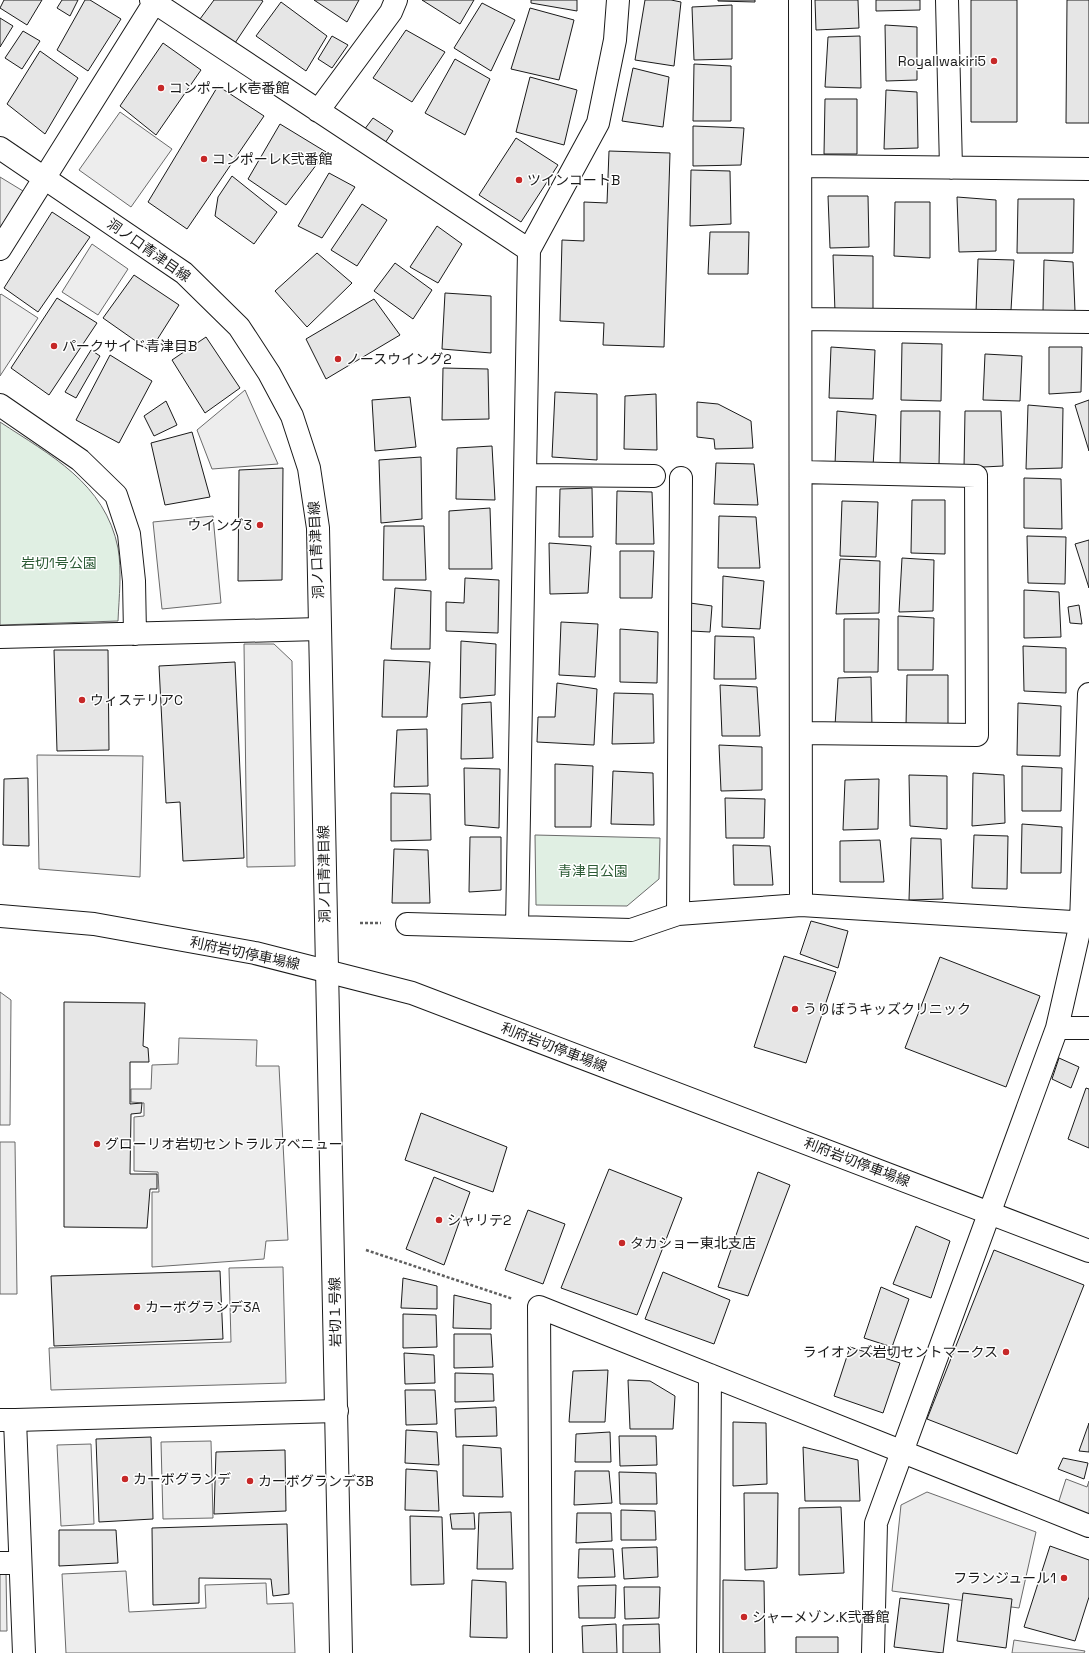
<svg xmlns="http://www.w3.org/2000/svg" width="1089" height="1653" font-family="'Space Grotesk','Noto Sans JP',sans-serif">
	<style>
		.green { fill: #e0efe3; stroke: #6a6a6a }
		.parking { fill: #ededed; stroke: #6a6a6a }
		.building { fill: #e6e6e6; stroke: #1a1a1a }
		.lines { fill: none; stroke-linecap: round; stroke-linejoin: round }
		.minor-casing { stroke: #1a1a1a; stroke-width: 24 }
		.tertiary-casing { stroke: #1a1a1a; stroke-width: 24 }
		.secondary-casing { stroke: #1a1a1a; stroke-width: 24 }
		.path { stroke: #5f5f5f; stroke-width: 2.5; stroke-dasharray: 3 2; stroke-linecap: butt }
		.minor { stroke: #fff; stroke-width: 22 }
		.tertiary { stroke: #fff; stroke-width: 22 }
		.secondary { stroke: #fff; stroke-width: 22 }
		.poi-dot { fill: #c62828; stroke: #fff; stroke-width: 1.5 }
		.labels { text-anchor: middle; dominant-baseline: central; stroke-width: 3; stroke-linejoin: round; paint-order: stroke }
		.poi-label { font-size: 14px; fill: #1a1a1a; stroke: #fff; text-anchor: start }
		.street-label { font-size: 14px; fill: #1a1a1a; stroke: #fff }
		.park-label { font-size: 14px; fill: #2b5a34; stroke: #fff }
	</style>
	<rect width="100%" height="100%" fill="#fff"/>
	<path class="green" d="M0 422C50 455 105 483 118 548 122 571 119 597 118 621L0 625Z
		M535 835 660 838 659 879 627 906 536 905Z"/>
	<path class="parking" d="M120 112 172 149 131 207 79 170Z
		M0 177 23 191 0 228Z
		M92 244 128 269 98 315 62 292Z
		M1 294 38 318 0 376V295Z
		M245 390 278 464 212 469 197 430Z
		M213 516 221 603 162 609 153 522Z
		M244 644H274L292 661 295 866 247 867Z
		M37 755 143 756 140 877 39 869Z
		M0 992 11 1000 10 1125H0Z
		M179 1038 257 1040 256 1066H279L288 1240 266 1241 264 1259 152 1267V1192H159L158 1172 134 1171V1117L144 1116V1103L131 1102V1089H151L152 1065 178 1064Z
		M0 1142H15L17 1294H0Z
		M283 1267 286 1383 51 1390 49 1348 231 1342 229 1268Z
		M211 1441 213 1518 163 1519 161 1442Z
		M91 1444 94 1524 61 1526 57 1445Z
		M1066 1479 1087 1487 1089 1481V1519L1057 1507Z
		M927 1492 1036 1532 1019 1608 892 1591 901 1505Z
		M126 1571 129 1612 206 1608 205 1585 266 1583 267 1604 293 1603 295 1653H66L62 1574Z
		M0 1573H6L7 1631H0Z
		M1014 1640 1085 1651 1084 1653H1012Z"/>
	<path class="building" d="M4 0H42L27 25 0 8Z
		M62 0H78L70 16 57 8Z
		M85 0H90L121 19 88 71 57 50Z
		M214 0H261L263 1 235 43 200 19Z
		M314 0H359L347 22Z
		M422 0H474L460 24Z
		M531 0H577V11L531 3Z
		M645 0H671L681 2 674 66 635 60Z
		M718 0H755V2L718 1Z
		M815 0H858L859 28 816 30Z
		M876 0H920V10L876 11Z
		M971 0H1017V122H971Z
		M1067 0H1089V123H1066Z
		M281 2 327 36 306 71 256 36Z
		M482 3 515 20 491 71 454 48Z
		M732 5V59L694 60 692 7Z
		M530 8 574 20 559 80 511 69Z
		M0 18 13 26 0 47Z
		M885 25 917 27V80L886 81Z
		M406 30 445 52 412 102 373 78Z
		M23 31 40 41 22 69 5 58Z
		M332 36 348 45 332 68 318 59Z
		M860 36 861 88 825 87 828 37Z
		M163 43 201 70 156 135 120 106Z
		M40 51 78 78 45 134 7 104Z
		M455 59 490 79 465 135 425 113Z
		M694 64 731 66V121H693Z
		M633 68 669 77 663 127 622 121Z
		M530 77 577 90 564 145 516 132Z
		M218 86 264 116 187 229 148 202Z
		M886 90 917 92 918 148 884 149Z
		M825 99H857V154H824Z
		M373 118 393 131 383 146 361 134Z
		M280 124 326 152 286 205 248 179Z
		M693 126 744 128 741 165 693 166Z
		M516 138 558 165 521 222 479 195Z
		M609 151 670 153 664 347 603 345 604 323 560 321 562 240 584 241V202L607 203Z
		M691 170 730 171 731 224 690 226Z
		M329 173 355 187 322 238 298 226Z
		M232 176 277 212 254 244 215 216 218 197Z
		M828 196H868L869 247 830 248Z
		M957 197 996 200V251L959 252Z
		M1018 199H1074L1073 253H1017Z
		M895 202H930V258L894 256Z
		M362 204 387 220 357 266 331 250Z
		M52 212 90 237 38 312 4 288Z
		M437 226 462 244 438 283 410 267Z
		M710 232H749L748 274H708Z
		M317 253 352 283 307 327 275 291Z
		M833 255 873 256V311L835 312Z
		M978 259 1014 260 1011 310 976 312Z
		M1044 260 1073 262 1075 311H1043Z
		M395 263 432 290 413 319 374 291Z
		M134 275 179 305 150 351 103 318Z
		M445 293 491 296V353L442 349Z
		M57 298 97 323 49 395 11 368Z
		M374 299 400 335 326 379 306 339Z
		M206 337 240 388 205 413 172 360Z
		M902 343 942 344 941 401 901 400Z
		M831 347 875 350 873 399 829 398Z
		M1049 347H1082L1081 392 1049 394Z
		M91 350 100 356 76 398 65 392Z
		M985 354 1022 356 1020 401 983 400Z
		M110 355 152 381 119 443 76 420Z
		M443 368 488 369 489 419 442 420Z
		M555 392 597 394V460L552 457Z
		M656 394 657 450 624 449 625 396Z
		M410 397 416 447 375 451 372 400Z
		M1089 400V451L1075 405Z
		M166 401 177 425 154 436 144 416Z
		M697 402 718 404 751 421 753 448 715 449 714 439 697 437Z
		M1028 405 1063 408 1062 468 1026 469Z
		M837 411 876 415 873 467 835 465Z
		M901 411H940L939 466 900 467Z
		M965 411H1001L1003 466 964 468Z
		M192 432 210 497 165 505 151 443Z
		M492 446 495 500 456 499 457 448Z
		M421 457 422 519 381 523 379 460Z
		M716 463 754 464 758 505 714 504Z
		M283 468 282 580 238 581 239 470Z
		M1024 478 1061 479 1062 529 1024 528Z
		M592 488 593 537H559L560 489Z
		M617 491 652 492 654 544H616Z
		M912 500H945V554L911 553Z
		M842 501 878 502 876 557 840 556Z
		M490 508 492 569H449V511Z
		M719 516 756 517 760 568H718Z
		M384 526H424L426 580H383Z
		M1027 536 1066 537 1065 584 1028 583Z
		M1089 540V588L1075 544Z
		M549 543 591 546 588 593 550 594Z
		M620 551H654L652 598H620Z
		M902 558 934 560 933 611 899 612Z
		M840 559 880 561 879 613 836 614Z
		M723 576 764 581 760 629 722 627Z
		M465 578 499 580 498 633 446 631V602L464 603Z
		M395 588 431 591 430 649H391Z
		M1024 590 1059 592 1061 637 1024 638Z
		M690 603 712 606 710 632 691 631Z
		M1079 605 1082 624 1070 623 1068 607Z
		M898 616 934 618 933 670H898Z
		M844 619H879L878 672H844Z
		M561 622 598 624 595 677 559 675Z
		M620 629 658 632 657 683 620 682Z
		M715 636 754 637 756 679H714Z
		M461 641 496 644 495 695 460 698Z
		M1023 646 1066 648V693L1024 691Z
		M54 650H108L109 750 57 751Z
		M384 660 430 662 427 717H382Z
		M235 662 244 858 183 861 180 802 166 803 159 666Z
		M907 675H948V727L906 726Z
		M871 677 872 727 835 726 838 678Z
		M557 683 597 689 594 745 537 742 538 717H555Z
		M720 685 757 687 760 736H722Z
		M614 693 653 694 654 743 612 744Z
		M491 702 493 758 461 759 462 704Z
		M1018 703 1061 706 1060 756 1017 755Z
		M427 729 428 786 394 787 397 730Z
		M719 745 762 747V790L721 791Z
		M555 764 593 766 591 827H555Z
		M1022 766 1062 768 1061 811H1022Z
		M464 768 500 769 499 828 465 825Z
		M613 771 653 773 654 825 611 824Z
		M973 773 1004 775 1005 823 972 826Z
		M909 775 947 776V829L910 826Z
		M28 778 29 846 3 845 4 779Z
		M879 779 878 829 843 830 845 780Z
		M391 793 430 794 431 840 391 841Z
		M725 798 765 799 764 838H726Z
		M1022 824 1062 827 1061 873H1021Z
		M974 835 1008 836 1007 889 972 888Z
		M470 837H501V890L469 892Z
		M911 838 941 839 943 899 909 900Z
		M880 840 884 882H840V841Z
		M733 845 770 846 773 885H734Z
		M394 849 428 850 430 903H392Z
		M811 921 848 931 838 968 800 954Z
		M784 956 836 972 806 1063 754 1047Z
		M940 957 1040 996 1006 1087 905 1048Z
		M64 1002 145 1003 143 1046 148 1048 149 1062H130V1104L142 1103 141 1113 131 1114 130 1174H157V1189H150L147 1228 64 1227Z
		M1059 1058 1079 1067 1071 1088 1052 1079Z
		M1086 1088 1089 1089V1148L1068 1139Z
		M421 1113 507 1147 493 1192 405 1160Z
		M609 1169 682 1198 637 1315 561 1288Z
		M758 1172 790 1185 748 1296 718 1287Z
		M434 1177 470 1192 444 1265 406 1249Z
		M528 1210 565 1224 543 1284 505 1270Z
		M916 1226 950 1241 931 1298 893 1284Z
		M994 1250 1084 1285 1017 1454 927 1419Z
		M220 1271 223 1339 54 1346 51 1276Z
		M663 1272 730 1300 714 1344 645 1319Z
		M403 1278 437 1286V1309L401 1308Z
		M881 1287 909 1299 892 1347 864 1338Z
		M454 1295 491 1304V1329L453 1328Z
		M403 1314 436 1315 437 1347 403 1348Z
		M454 1334H491L493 1367 454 1368Z
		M850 1347 900 1363 883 1413 834 1396Z
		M404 1353 434 1355 435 1383 405 1384Z
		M608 1370 605 1422H569L573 1371Z
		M455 1373 493 1374 494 1401 455 1402Z
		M628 1380 650 1381 675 1396 673 1429H630Z
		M405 1390H435L437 1424 406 1425Z
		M496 1407 497 1436 456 1437 455 1409Z
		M733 1422 766 1423 767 1484 733 1486Z
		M1089 1423V1452L1079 1451Z
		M406 1430 437 1432 439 1465 405 1463Z
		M610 1432 611 1462H575L576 1434Z
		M619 1436H656L657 1465 620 1466Z
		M151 1437 153 1519 99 1522 96 1439Z
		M463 1445 501 1448 503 1497 463 1496Z
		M803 1447 858 1460 860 1501H805Z
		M285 1450 286 1511 214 1514 216 1452Z
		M1063 1458 1088 1463 1084 1479 1058 1469Z
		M406 1469 437 1471 439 1511 405 1510Z
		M575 1471H609L612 1503 574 1505Z
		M619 1472 656 1473 657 1504H620Z
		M744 1493H778L777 1568 745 1570Z
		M841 1507 844 1573 799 1575V1508Z
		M621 1510 655 1511 656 1540H621Z
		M511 1512 513 1569H477L479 1513Z
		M474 1513 475 1529H452L450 1514Z
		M577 1513H611L612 1541 576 1543Z
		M410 1516 442 1517 444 1584 411 1585Z
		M287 1524 289 1594 273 1596 271 1579 199 1578V1603L153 1605 152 1528Z
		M59 1530H116L118 1563 59 1566Z
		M1050 1546 1089 1560V1597L1075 1641 1024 1627Z
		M657 1547 658 1577 624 1579 622 1548Z
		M579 1549H613L615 1577 578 1578Z
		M472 1580 506 1582 507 1638 470 1637Z
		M723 1580 764 1581 765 1653H723Z
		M616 1585 615 1618H579L578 1586Z
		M624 1587H660L659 1618 625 1619Z
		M963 1593 1012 1599 1006 1648 957 1641Z
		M900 1598 949 1604 943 1653 894 1647Z
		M616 1624 617 1653H583L582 1626Z
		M659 1624 660 1653H623V1625Z
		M796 1637H838V1653H796Z"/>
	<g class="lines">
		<g class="minor-casing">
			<path id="minor" d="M151 0 529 250
				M800 0 801 905
				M947 0 951 168
				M318 111 391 12 396 0
				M801 166 1089 169
				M0 249 156 0
				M801 319 1089 322
				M0 405 80 460 116 495 129 534 134 581 135 634
				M525 475 654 476
				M0 637 320 629
				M801 733 977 735 976 476 801 472
				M678 914 681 478
				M407 924 631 930 678 914 801 905 1089 923
				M517 927 529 250 598 123 615 40 618 0
				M1057 1028H1089
				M15 1420 337 1411
				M0 1563H20
				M541 1653 539 1307 1089 1526
				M708 1653 710 1375
				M873 1653 876 1523 1057 1028 1081 923 1089 694"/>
		</g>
		<g class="tertiary-casing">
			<path id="tertiary" d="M0 148 184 273 239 327 269 373 292 416 309 468 318 528 341 1653
				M0 1420H15L24 1653"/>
		</g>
		<g class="secondary-casing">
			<path id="secondary" d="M0 916 94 924 255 953 412 993 1089 1251"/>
		</g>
		<path class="path" d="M360 923H381
			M366 1250 513 1299"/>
		<use href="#minor" class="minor"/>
		<use href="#tertiary" class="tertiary"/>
		<use href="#secondary" class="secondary"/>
	</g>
	<g class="poi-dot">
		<circle cx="994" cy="61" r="4"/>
		<circle cx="161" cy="88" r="4"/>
		<circle cx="204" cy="159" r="4"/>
		<circle cx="519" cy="180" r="4"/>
		<circle cx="54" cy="346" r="4"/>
		<circle cx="338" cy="359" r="4"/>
		<circle cx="260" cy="525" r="4"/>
		<circle cx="82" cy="700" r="4"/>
		<circle cx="795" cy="1009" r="4"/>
		<circle cx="97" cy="1144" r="4"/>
		<circle cx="439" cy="1220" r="4"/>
		<circle cx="622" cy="1243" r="4"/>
		<circle cx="137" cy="1307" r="4"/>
		<circle cx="1006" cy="1352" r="4"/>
		<circle cx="125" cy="1479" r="4"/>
		<circle cx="250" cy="1481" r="4"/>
		<circle cx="1064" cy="1578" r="4"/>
		<circle cx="744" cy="1617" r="4"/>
	</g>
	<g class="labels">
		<g class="poi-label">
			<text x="986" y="61" text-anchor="end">RoyalIwakiri5</text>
			<text x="169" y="88">コンポーレK壱番館</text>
			<text x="212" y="159">コンポーレK弐番館</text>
			<text x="527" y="180">ツインコートB</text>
			<text x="62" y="346">パークサイド青津目B</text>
			<text x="346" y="359">ノースウイング2</text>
			<text x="252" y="525" text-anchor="end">ウイング3</text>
			<text x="90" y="700">ウィステリアC</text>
			<text x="803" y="1009">うりぼうキッズクリニック</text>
			<text x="105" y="1144">グローリオ岩切セントラルアベニュー</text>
			<text x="447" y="1220">シャリテ2</text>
			<text x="630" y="1243">タカショー東北支店</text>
			<text x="145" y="1307">カーボグランデ3A</text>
			<text x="998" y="1352" text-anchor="end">ライオンズ岩切セントマークス</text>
			<text x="133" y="1479">カーボグランデ</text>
			<text x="258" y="1481">カーボグランデ3B</text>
			<text x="1056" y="1578" text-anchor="end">フランジュール1</text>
			<text x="752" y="1617">シャーメゾン.K弐番館</text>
		</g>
		<g class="street-label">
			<text transform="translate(149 250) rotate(35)">洞ノ口青津目線</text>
			<text transform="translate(316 550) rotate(-93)">洞ノ口青津目線</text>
			<text transform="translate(324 874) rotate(-91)">洞ノ口青津目線</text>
			<text transform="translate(245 953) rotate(12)">利府岩切停車場線</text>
			<text transform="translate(554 1047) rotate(21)">利府岩切停車場線</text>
			<text transform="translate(857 1162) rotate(21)">利府岩切停車場線</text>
			<text transform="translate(335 1312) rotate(-91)">岩切１号線</text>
		</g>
		<g class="park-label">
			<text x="59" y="563">岩切1号公園</text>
			<text x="593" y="871">青津目公園</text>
		</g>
	</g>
</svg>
